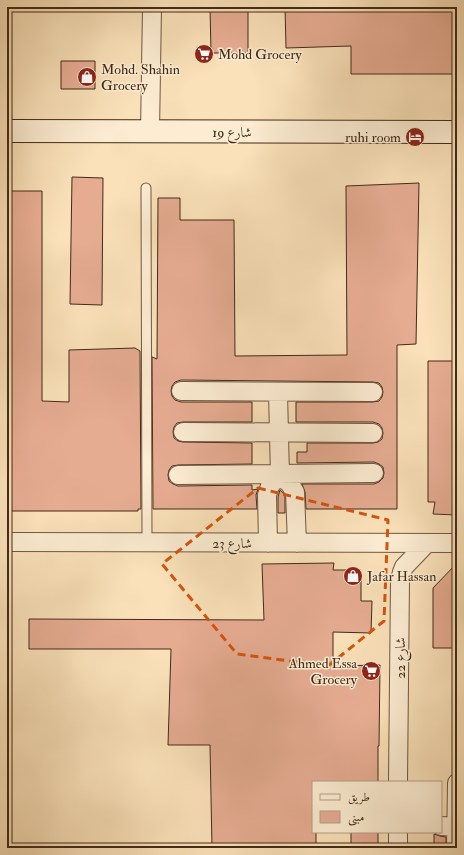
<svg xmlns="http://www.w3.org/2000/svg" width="464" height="855" font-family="'IM FELL Double Pica',Amiri,serif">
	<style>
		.building { fill: #e6ac92; stroke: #422b19 }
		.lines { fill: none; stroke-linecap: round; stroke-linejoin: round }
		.lane-casing { stroke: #705841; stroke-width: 11 }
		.street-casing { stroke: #705841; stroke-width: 20 }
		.secondary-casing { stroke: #422b19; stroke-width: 24 }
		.lane { stroke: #fcecd2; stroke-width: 9 }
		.street { stroke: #fcecd2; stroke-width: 18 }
		.secondary { stroke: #fcecd2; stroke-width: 22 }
		.marked { fill: none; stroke: #d7540d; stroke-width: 3; stroke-dasharray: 8 5; stroke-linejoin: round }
		.labels { text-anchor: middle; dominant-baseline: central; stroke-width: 3; stroke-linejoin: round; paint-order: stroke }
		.poi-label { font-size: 14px; fill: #422b19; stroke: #fcecd2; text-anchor: start }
		.street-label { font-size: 14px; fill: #422b19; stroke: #fcecd2 }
	</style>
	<rect width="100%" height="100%" fill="#fae1b9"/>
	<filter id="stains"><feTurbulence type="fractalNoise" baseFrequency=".005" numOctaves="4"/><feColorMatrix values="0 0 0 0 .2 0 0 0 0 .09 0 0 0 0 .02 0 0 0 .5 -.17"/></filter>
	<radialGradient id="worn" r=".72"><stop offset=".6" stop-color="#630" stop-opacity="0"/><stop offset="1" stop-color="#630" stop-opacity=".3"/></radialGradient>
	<path class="building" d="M210 7H248V53H211Z
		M285 7H457V74H351V46L286 48Z
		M61 61H95V89H61Z
		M72 177 103 178 102 305 70 304Z
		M419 183 416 344 397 345V509H306L305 492 302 484H374L379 482 383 478 384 473 383 467 379 464 374 462 297 463V452H307V443H373L378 442 382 439 383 433 382 428 379 424 373 422H296V402H373L379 401 382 397 383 392 382 387 379 383 373 382 181 380 175 382 172 386 171 391 172 396 175 400 181 402H252V422H183L177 423 174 427 173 432 174 438 178 441 183 442 252 443V464L178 465 172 466 169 470 168 475 169 481 173 484 178 486 252 485V490L258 489 256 495 257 509H153L152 357 157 359 158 198H180V220H234L235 356 347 355 346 186Z
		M7 191H42V401L69 402V350L135 348 140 351 141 509H138V511H7V351H8Z
		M428 361H457V515L433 514 435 502H428Z
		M280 490 285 495V513H278V497Z
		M334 563 333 570H353L361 578V601H372L371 633 333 632V666L380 665 379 746H378V782H313V832H316V848H212L210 745H168L171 649H29V619L264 620 262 564Z
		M457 563V648H433V588Z
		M351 832H378V848H351Z
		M434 834 440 836 446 837V848H434Z"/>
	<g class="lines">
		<g class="lane-casing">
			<path id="lane" d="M146 188 147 542"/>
		</g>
		<g class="street-casing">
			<path id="street" d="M150 132 152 7
				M181 391 373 392
				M278 392 280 477
				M183 432 373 433
				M178 475 374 473
				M280 477 289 483 295 492 297 543
				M7 542 457 543
				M268 543 267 495 270 486 273 482 280 477
				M398 782 400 580 402 572 404 567 427 543
				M441 826 457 827
				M398 848V832
				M456 848 457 783"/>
		</g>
		<g class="secondary-casing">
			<path id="secondary" d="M7 131 457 132"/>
		</g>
		<use href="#lane" class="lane"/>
		<use href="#street" class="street"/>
		<use href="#secondary" class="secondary"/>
	</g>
	<path class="marked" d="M258 488 388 520 384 621 328 666 237 654 162 564Z"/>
	<defs>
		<g id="supermarket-disc" transform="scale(1)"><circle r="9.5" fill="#8f2418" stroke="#fcecd2"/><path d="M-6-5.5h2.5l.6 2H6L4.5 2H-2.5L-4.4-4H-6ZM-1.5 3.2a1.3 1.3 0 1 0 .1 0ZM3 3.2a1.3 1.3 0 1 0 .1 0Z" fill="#fff"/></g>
		<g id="shop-disc" transform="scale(1)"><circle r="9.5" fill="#8f2418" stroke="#fcecd2"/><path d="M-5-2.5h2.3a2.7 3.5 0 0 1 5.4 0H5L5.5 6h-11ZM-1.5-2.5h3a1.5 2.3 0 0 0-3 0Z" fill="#fff"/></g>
		<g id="hotel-disc" transform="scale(1)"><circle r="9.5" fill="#8f2418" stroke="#fcecd2"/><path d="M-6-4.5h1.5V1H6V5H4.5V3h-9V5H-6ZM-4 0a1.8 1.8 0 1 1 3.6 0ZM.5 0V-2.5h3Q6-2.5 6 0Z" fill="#fff"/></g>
	</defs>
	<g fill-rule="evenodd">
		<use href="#supermarket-disc" x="204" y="54"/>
		<use href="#shop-disc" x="87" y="77"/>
		<use href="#hotel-disc" x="415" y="137"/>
		<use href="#shop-disc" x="353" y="576"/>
		<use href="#supermarket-disc" x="371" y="671"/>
	</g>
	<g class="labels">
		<g class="poi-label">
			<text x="218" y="54">Mohd Grocery</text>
			<text x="101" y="69">Mohd. Shahin<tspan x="101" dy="16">Grocery</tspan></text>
			<text x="401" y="137" text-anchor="end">ruhi room</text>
			<text x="367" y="576">Jafar Hassan</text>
			<text x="357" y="663" text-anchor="end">Ahmed Essa<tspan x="357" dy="16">Grocery</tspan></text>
		</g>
		<g class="street-label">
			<text x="232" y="132">شارع 19</text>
			<text x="232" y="543">شارع 23</text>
			<text transform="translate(400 658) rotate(-90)">شارع 22</text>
		</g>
	</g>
	<rect width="464" height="855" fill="none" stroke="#fae1b9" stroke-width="24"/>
	<rect x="8" y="8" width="448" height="839" fill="none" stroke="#422b19" stroke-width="2"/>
	<rect x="12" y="12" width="440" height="831" fill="none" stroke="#422b19"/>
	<rect x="312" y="781" width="130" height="52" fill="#fcecd2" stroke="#b29f88"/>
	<rect x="320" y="794" width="20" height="6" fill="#fcecd2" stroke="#b29f88"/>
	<text x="348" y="801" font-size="12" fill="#422b19">طريق</text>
	<rect x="320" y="811" width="20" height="12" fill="#e6ac92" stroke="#b29f88"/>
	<text x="348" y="821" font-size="12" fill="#422b19">مبنى</text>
	<rect width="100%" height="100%" filter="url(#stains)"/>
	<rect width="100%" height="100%" fill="url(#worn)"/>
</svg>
